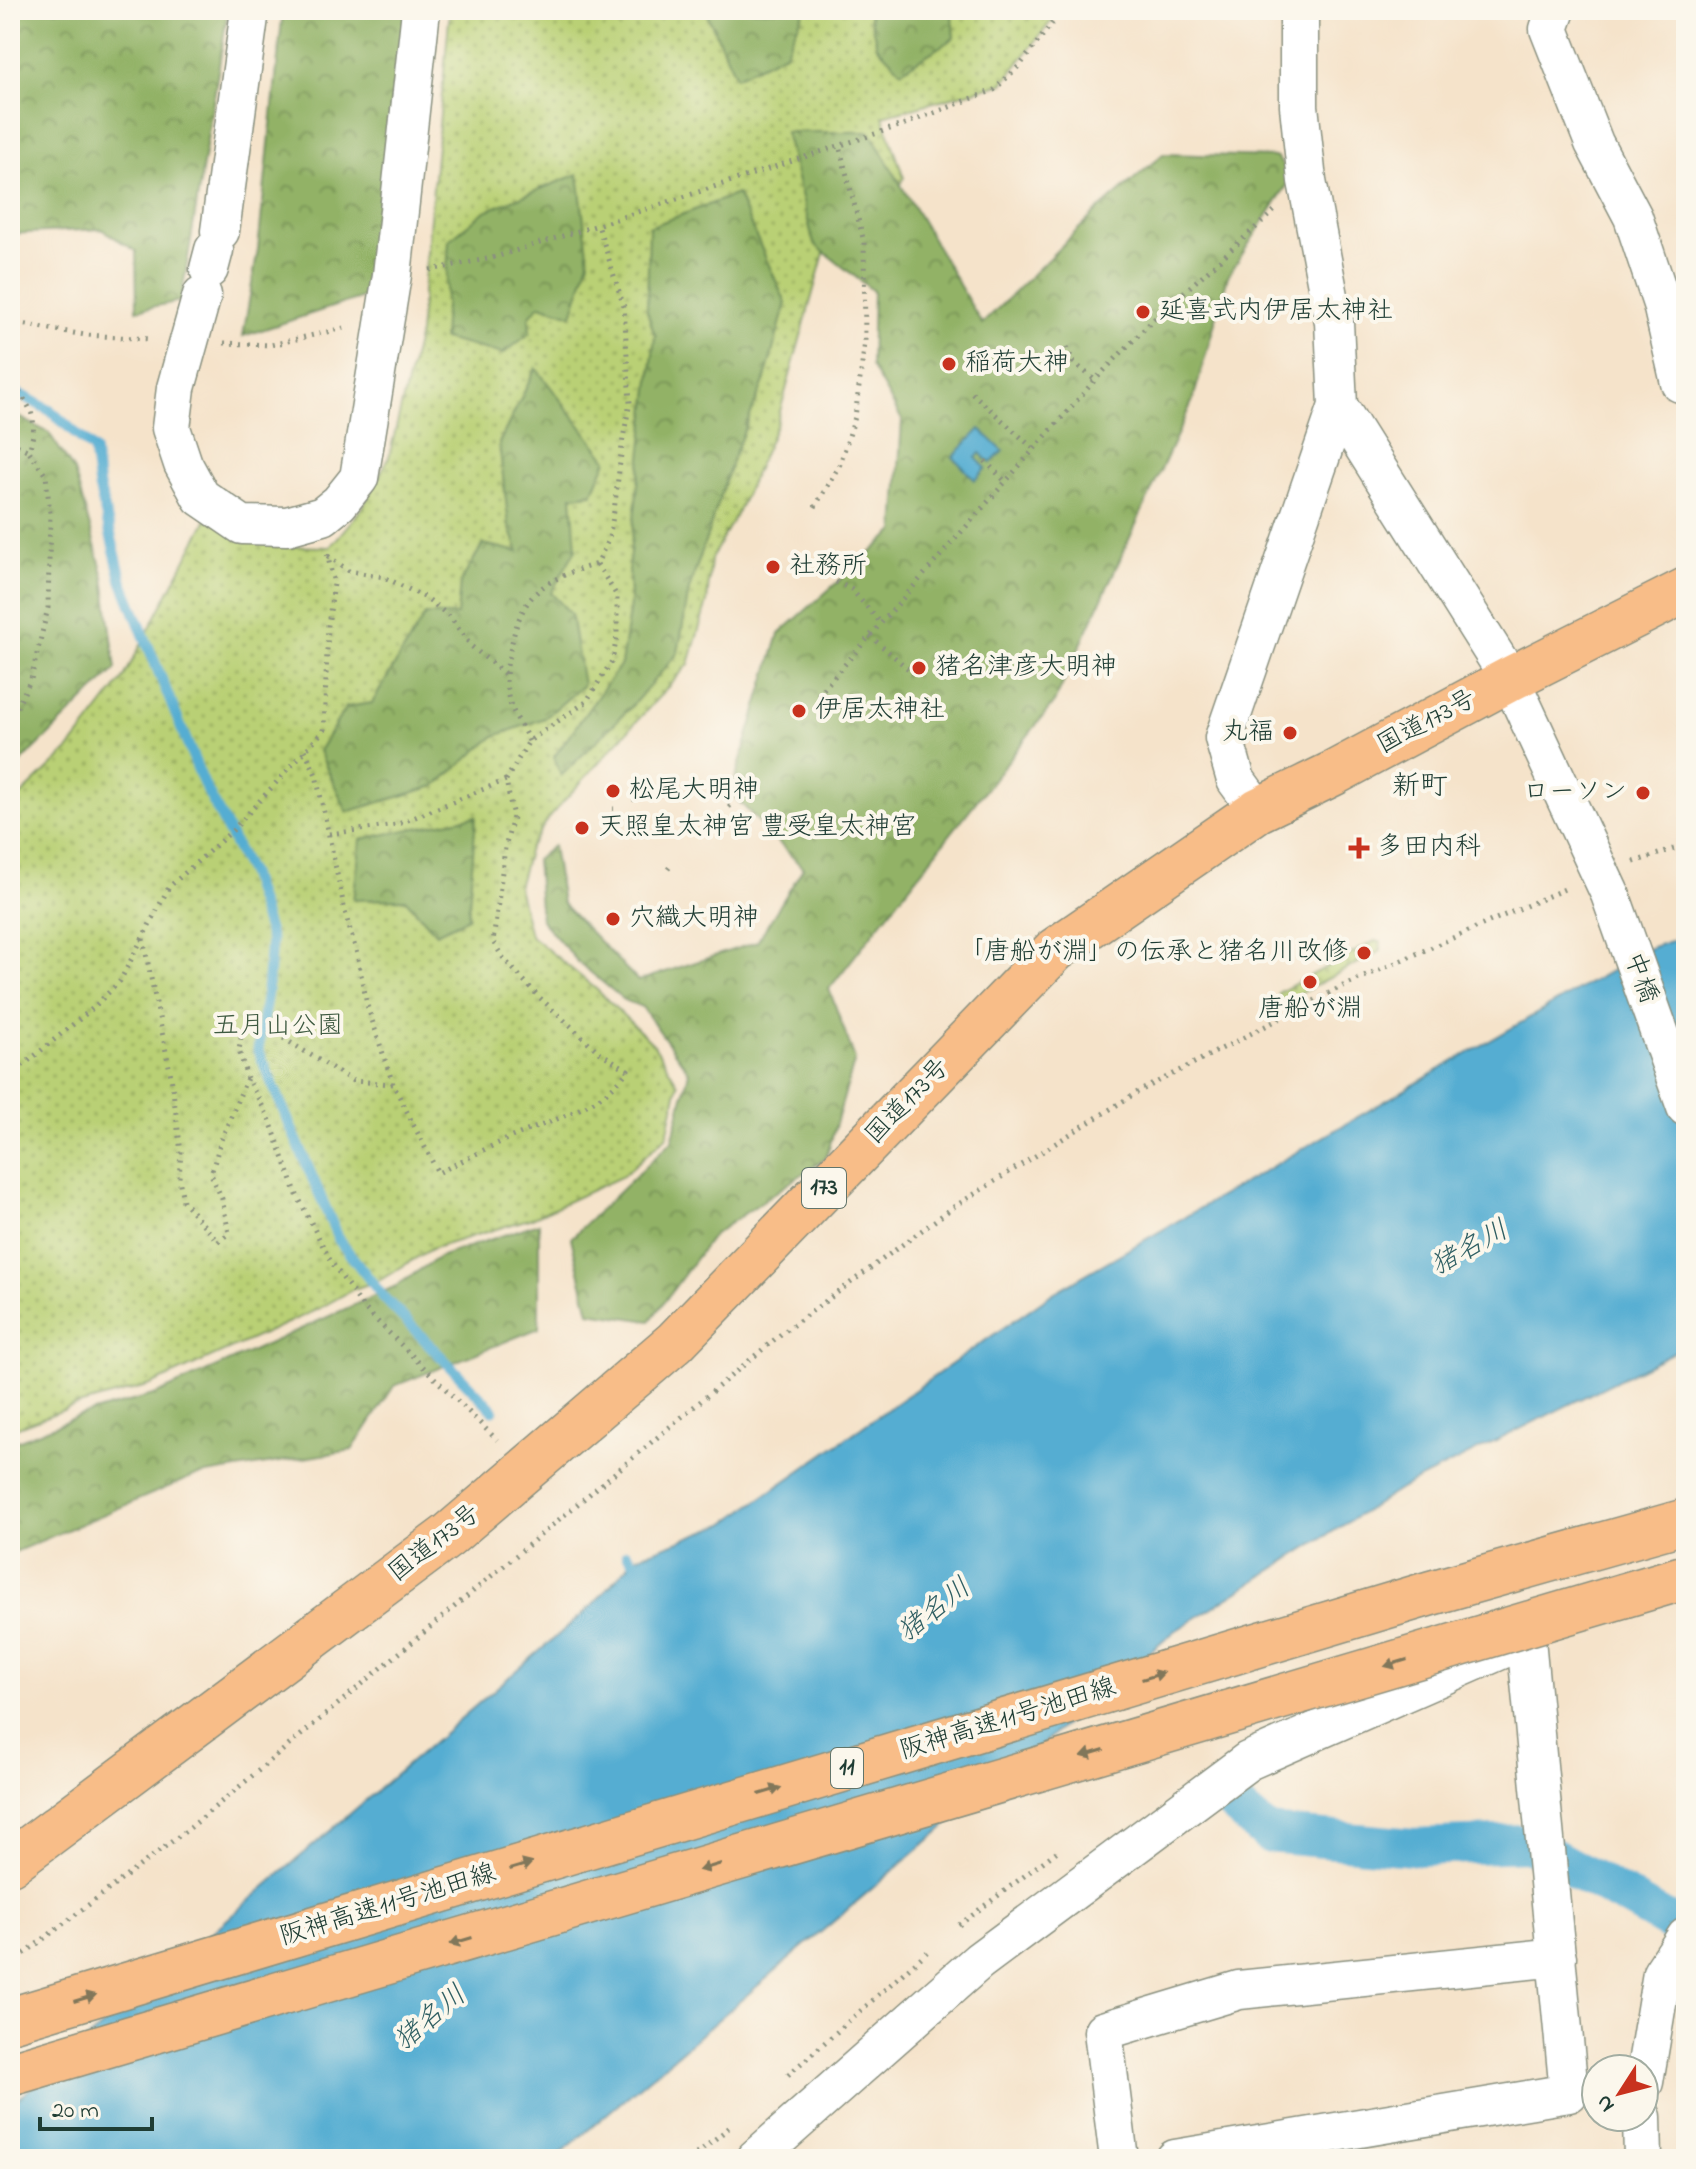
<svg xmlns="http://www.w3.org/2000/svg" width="1696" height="2169" font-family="'Indie Flower','Klee One',sans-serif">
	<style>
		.green { fill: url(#green-dots); stroke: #6c8654; stroke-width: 2 }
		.forest { fill: url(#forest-crowns); stroke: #58784d; stroke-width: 2 }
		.water { fill: #55add2; stroke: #3a7583; stroke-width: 2 }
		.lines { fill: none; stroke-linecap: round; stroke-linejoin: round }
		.stream { stroke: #55add2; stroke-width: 11 }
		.canal { stroke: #55add2; stroke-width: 38 }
		.minor-casing { stroke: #8a907f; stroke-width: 41 }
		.highway-casing { stroke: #8a907f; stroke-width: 47 }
		.path { stroke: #8a907f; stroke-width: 5; stroke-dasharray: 2 6; stroke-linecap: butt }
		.minor { stroke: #fff; stroke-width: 38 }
		.highway { stroke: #f8bd88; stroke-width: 44 }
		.highway-bridge-casing { stroke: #8a907f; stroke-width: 47; stroke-linecap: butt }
		.highway-bridge { stroke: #f8bd88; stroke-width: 44 }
		.oneway { fill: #81775a }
		.poi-dot { fill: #c8321e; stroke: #fbf7ec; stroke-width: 3 }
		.labels { text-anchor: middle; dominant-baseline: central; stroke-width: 8; stroke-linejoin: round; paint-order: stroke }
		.shield { fill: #fbf7ec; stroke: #61756b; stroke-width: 2 }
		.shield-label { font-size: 24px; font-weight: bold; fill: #1f3d34 }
		.poi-label { font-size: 26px; fill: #1f3d34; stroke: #fbf7ec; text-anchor: start }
		.street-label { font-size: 26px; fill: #1f3d34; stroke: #fbf7ec }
		.park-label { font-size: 26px; fill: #3e5a41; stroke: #fbf7ec }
		.neighbourhood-label { font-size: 28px; fill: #1f3d34; stroke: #fbf7ec }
		.water-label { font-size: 28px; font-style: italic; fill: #2f5f63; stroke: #fbf7ec }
	</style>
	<defs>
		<pattern id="green-dots" width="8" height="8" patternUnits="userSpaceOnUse" patternTransform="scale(2)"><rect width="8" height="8" fill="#b9d074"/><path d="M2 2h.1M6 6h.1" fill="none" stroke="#96aa60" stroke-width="1.8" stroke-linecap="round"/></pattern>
		<pattern id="forest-crowns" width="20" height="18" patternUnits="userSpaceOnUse" patternTransform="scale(2)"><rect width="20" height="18" fill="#92b266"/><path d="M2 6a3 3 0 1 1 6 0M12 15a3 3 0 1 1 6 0" fill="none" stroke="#779255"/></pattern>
	</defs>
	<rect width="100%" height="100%" fill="#fbf7ec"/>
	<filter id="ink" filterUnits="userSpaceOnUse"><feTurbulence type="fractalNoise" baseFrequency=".0125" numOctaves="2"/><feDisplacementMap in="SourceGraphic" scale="16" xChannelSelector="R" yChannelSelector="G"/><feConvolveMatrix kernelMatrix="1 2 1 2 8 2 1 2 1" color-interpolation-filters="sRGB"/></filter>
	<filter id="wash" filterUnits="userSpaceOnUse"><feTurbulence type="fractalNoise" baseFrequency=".006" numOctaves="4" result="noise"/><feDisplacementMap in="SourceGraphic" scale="32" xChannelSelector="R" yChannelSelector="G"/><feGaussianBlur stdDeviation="1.8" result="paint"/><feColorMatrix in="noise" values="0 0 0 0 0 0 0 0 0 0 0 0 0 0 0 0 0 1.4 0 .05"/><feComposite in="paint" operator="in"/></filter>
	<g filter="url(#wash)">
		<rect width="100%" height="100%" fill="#f5e3ca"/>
		<path class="green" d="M450 10H1060L1003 83 883 116 904 178 884 223 826 246 776 426 738 511 711 559 707 602 689 664 550 816 529 848 518 887 530 935 596 989 654 1045 678 1084 667 1136 623 1176 532 1218 431 1249 380 1280 354 1289 318 1309 151 1385 74 1406 10 1430V806L70 748 123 679 207 519 272 546 330 547 363 507 389 457 419 333Z
			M1375 941H1380L1381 951 1286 1001H1280L1278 993Z"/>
		<path class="forest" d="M10 10H228L181 301 137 310 136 251 101 229 10 234Z
			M283 10H411L363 297 243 336 258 249Z
			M705 10H805L785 53 736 77Z
			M868 10H1010L952 14 954 38 901 71 877 46Z
			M785 132H870L982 324 1096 212 1163 154 1276 157 1293 176 1228 276 1193 400 1055 701 829 989 855 1059 826 1158 713 1235 650 1321 589 1312 571 1238 672 1141 689 1072 642 1007 624 1000 578 962 541 920 536 860 553 846 562 903 638 981 757 942 803 868 731 793 779 634 895 531 902 420 871 366 873 291 814 244Z
			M578 174 589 261 572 315 540 305 529 317 530 333 503 354 443 339 449 240 485 211Z
			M737 194 786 303 765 379 733 458 689 590 678 653 630 708 561 776 554 757 621 664 630 605 629 562 655 336 647 311 649 227Z
			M536 368 607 460 592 494 572 496 576 549 551 593 571 614 583 685 545 718 495 736 435 786 347 812 319 751 346 707 372 703 425 615H457L460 583 483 544 519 552 509 526 499 443Z
			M10 412 49 433 74 471 104 577 116 669 10 773Z
			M476 816 468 918 436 933 405 899 353 900 361 839Z
			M539 1223V1328L394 1386 352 1450 194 1476 10 1554V1444L79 1416 157 1394 396 1286 439 1257Z"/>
		<path class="water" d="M980 429 1003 451 991 463 980 453 976 458 986 468 975 480 953 457Z
			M1686 936V1346L1402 1488 1175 1631 554 2159H10V2106L593 1605 636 1557 724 1524 1053 1293 1652 947Z"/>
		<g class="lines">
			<path class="stream" d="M10 389 51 411 94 450 99 487 122 581 203 782 250 874 271 940 267 992 258 1050 339 1240 384 1298 493 1410
				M627 1554 643 1572"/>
			<path class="canal" d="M1235 1806 1268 1834 1413 1847 1528 1843 1672 1923 1686 1934"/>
		</g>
	</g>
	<g filter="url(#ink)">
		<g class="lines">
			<g class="minor-casing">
				<path id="minor" d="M1556 10 1549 29 1594 143 1633 217 1662 304 1680 383
					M220 231 250 10
					M209 269 214 250
					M202 295 176 388 171 428 183 464 201 497 242 525 287 526 323 516 339 503 359 478 392 275 421 10
					M1338 406 1510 679 1610 894 1686 1107
					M1258 810 1236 780 1224 738 1338 406 1334 322 1307 181 1299 106V10
					M1644 2082 1662 1973 1686 1937
					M1642 2117 1643 2159
					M755 2159 979 1961 1248 1761 1512 1645
					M1119 2159 1103 2031 1239 1990 1557 1957
					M1175 2159 1569 2093 1526 1639"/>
			</g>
			<g class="highway-casing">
				<path id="highway" d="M10 1863 448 1536 675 1342 1055 950 1258 810 1334 773 1510 679 1686 590"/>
			</g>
			<path class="path" d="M430 270 492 258 598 225 905 124 994 90 1021 64 1062 10
				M10 322 85 335 150 339
				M224 343 271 345 348 327
				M1067 347 1073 362 1095 380
				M10 379C30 408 40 415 29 451L46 476 50 513 48 608 31 679 10 721
				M972 393 1035 450
				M10 442 29 451
				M985 461 1006 482
				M815 507 840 464 855 417 865 341 864 242 839 145
				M328 556 349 571 384 577 428 599 450 617 471 646 505 674
				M836 582 851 589 881 623
				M870 636 913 673
				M818 695 1095 380 1153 320 1275 210
				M529 741C522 726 511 711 508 696 504 679 507 663 511 647 522 591 546 579 597 564
				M305 750 316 775 346 916 357 954 367 1005 393 1084 438 1173C460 1162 483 1150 505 1140 547 1121 601 1109 628 1070L599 1052 539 997 504 959 493 942 505 848 513 817 506 780 529 741 586 702 612 661 617 637V596L597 564 609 538 614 511 623 438 630 403 624 307 598 225
				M633 799 637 800
				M729 807 731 805
				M613 809H614
				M329 834 396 825 506 780
				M1634 862 1686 845
				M668 869 671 865
				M143 939 171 1076 181 1152 179 1178 183 1201 218 1242 229 1233 222 1199 211 1174 221 1140 247 1078
				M10 1076 93 1008 120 981 169 887 233 830 324 730 328 625 334 584 327 553
				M393 1084 353 1081 278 1035 243 1026 239 1050 247 1078 269 1118 297 1195 330 1260 363 1307 497 1440
				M959 1925 1060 1849
				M10 1961 25 1953 191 1827 781 1334 952 1208 1136 1093 1343 986 1569 887
				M788 2075 927 1952
				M690 2159 730 2127"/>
			<use href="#minor" class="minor"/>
			<use href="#highway" class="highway"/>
			<g class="highway-bridge-casing">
				<path id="highway-bridge" d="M10 2020 1431 1593 1686 1521
					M10 2074 1686 1577"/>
			</g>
			<use href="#highway-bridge" class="highway-bridge"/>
		</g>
		<defs><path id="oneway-solid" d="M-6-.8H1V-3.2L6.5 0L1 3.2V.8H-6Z" transform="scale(2)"/></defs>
		<g class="oneway">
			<use href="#oneway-solid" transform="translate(1396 1663) rotate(163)"/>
			<use href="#oneway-solid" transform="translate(1153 1676) rotate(-17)"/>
			<use href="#oneway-solid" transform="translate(1093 1753) rotate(163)"/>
			<use href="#oneway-solid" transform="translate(770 1791) rotate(-17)"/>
			<use href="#oneway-solid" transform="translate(521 1866) rotate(-17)"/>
			<use href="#oneway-solid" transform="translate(710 1867) rotate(163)"/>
			<use href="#oneway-solid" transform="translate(461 1941) rotate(163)"/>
			<use href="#oneway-solid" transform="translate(85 1998) rotate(-17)"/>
		</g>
	</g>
	<g class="poi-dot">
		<circle cx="1143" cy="312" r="8"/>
		<circle cx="949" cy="364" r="8"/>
		<circle cx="773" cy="567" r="8"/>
		<circle cx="919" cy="668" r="8"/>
		<circle cx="799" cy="711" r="8"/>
		<circle cx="1290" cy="733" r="8"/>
		<circle cx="613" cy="791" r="8"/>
		<circle cx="1643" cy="793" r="8"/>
		<circle cx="582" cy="828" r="8"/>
		<path d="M1355 836h8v8h8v8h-8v8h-8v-8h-8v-8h8z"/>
		<circle cx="613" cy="919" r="8"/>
		<circle cx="1364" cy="953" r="8"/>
		<circle cx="1310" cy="982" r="8"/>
	</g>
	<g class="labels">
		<g class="shield">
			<rect x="802" y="1168" width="44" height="40" rx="6"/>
			<rect x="831" y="1748" width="32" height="40" rx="6"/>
		</g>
		<g class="shield-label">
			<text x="824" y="1188">173</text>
			<text x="847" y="1768">11</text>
		</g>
		<g class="poi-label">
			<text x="1159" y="312">延喜式内伊居太神社</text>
			<text x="965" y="364">稲荷大神</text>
			<text x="789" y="567">社務所</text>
			<text x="935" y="668">猪名津彦大明神</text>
			<text x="815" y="711">伊居太神社</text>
			<text x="1274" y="733" text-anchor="end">丸福</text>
			<text x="629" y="791">松尾大明神</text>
			<text x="1627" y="793" text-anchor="end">ローソン</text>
			<text x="598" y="828">天照皇太神宮 豊受皇太神宮</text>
			<text x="1377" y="848">多田内科</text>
			<text x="629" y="919">穴織大明神</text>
			<text x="1348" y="953" text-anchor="end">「唐船が淵」の伝承と猪名川改修</text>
			<text x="1310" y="1010" text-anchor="middle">唐船が淵</text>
		</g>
		<g class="street-label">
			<text transform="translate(1427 723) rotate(-28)">国道173号</text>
			<text transform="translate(1640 978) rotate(70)">中橋</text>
			<text transform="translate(908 1102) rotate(-46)">国道173号</text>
			<text transform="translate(435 1544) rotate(-38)">国道173号</text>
			<text transform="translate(1008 1720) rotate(-17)">阪神高速11号池田線</text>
			<text transform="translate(388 1906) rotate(-17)">阪神高速11号池田線</text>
		</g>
		<g class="park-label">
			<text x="278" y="1027">五月山公園</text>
		</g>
		<g class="neighbourhood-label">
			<text x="1420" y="787">新町</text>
		</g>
		<g class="water-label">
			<text transform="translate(1470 1249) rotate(-29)">猪名川</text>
			<text transform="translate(935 1611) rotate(-38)">猪名川</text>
			<text transform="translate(431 2019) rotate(-40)">猪名川</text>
		</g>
	</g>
	<rect width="1696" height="2169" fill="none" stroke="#fbf7ec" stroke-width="40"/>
	<g transform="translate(1620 2093) rotate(234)"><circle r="38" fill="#fbf7ec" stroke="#a3ada2" stroke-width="2"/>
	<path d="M0-6L14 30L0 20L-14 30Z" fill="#c8321e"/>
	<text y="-12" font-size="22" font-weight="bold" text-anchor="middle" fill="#1f3d34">N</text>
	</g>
	<path d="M40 2117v12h112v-12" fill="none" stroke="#1f3d34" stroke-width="4"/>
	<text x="52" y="2117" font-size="24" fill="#1f3d34" stroke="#fbf7ec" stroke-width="6" paint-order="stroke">20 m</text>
</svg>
